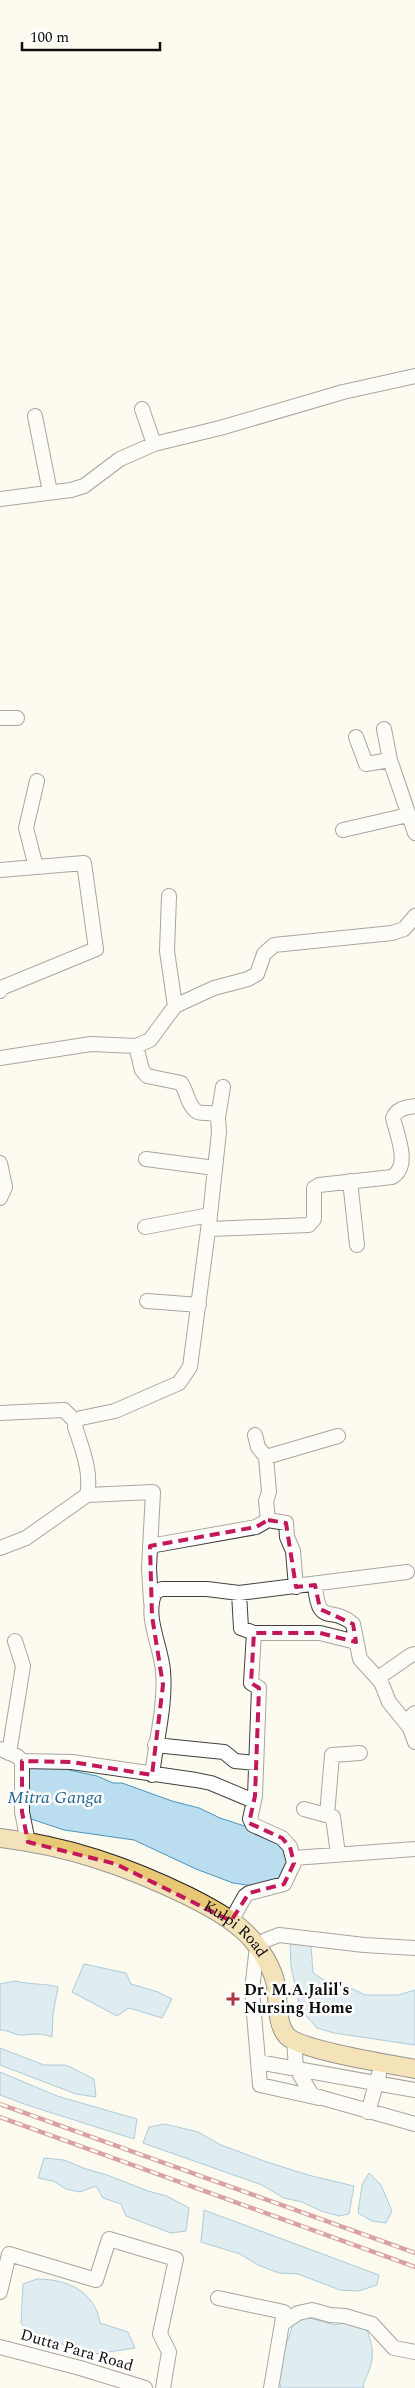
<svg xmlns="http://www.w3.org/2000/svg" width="415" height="2388" font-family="Spectral,serif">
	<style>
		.water { fill: #baddef; stroke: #4a94bd }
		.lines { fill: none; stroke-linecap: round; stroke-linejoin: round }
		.minor-casing { stroke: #404040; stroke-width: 16 }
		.major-casing { stroke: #1e1e1e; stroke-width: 20 }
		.minor { stroke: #fff; stroke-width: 14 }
		.major { stroke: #e8c775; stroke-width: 18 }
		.rail-casing { stroke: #ad3641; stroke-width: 4.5 }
		.rail { stroke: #fff; stroke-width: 2.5; stroke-dasharray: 8; stroke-linecap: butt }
		.marked { fill: none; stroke: #c2185b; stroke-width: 4; stroke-dasharray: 10 6; stroke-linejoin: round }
		.poi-dot { fill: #ad3641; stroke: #fff; stroke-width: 2 }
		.labels { text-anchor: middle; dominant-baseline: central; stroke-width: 5; stroke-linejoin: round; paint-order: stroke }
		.street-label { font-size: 16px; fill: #0d0d0d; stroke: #fff }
		.poi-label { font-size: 16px; font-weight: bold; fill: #0d0d0d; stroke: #fff; text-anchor: start }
		.water-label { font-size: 18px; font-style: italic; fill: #256791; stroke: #fff }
	</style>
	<rect width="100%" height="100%" fill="#fdfaf0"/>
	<path class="water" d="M52 1762 69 1770 97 1776 113 1783H122L172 1801 199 1808 220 1818 269 1834 286 1849 290 1863 281 1880 260 1887 233 1883 196 1869 134 1840 64 1830 25 1817 28 1766Z
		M290 1942 311 1946 313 1973 335 1987 353 1989 365 1995H398L415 1990V2045L334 2033 317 2028 300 2009 291 1966Z
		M84 1964 126 1973 131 1984 158 1992 172 1999 162 2018 129 2008 117 2016 72 1992Z
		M15 1981C30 1985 44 1983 58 1987L53 2014 52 2037C37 2032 34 2035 20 2035 13 2034 8 2030 0 2030V1984Z
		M0 2048 44 2065H66L94 2079 96 2097 76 2094 0 2065Z
		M0 2072 57 2096 137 2119 134 2139 27 2105 0 2095Z
		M165 2124 198 2132 221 2145 264 2161 308 2175 354 2186 349 2214 339 2216 321 2211 302 2202 284 2198 262 2185 143 2143 149 2127Z
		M44 2158 64 2160 86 2169 107 2175 148 2191 167 2196 189 2208 186 2231 171 2233 126 2216 121 2204 103 2198 96 2186 80 2192 66 2189 53 2181 38 2178Z
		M369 2173 381 2185 392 2211 386 2223 372 2221 358 2213 362 2185Z
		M204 2210 379 2275 377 2285 359 2291 340 2290 298 2274 279 2273 258 2265 240 2254 201 2242Z
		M37 2279C67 2279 95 2291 100 2323L128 2332 135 2348 95 2354 29 2334 21 2323 23 2284Z
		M306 2317 335 2325 347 2322 367 2330C376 2354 373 2362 363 2385L364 2388H281L277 2371 293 2325Z"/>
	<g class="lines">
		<g class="minor-casing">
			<path id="minor" d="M142 409 154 444
				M35 416 50 492
				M0 499 71 490 84 486 120 459 154 444 220 428 343 392 415 376
				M0 718H17
				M384 729 390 760 415 833
				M356 737 366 764 390 760
				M343 830 408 815
				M36 867 26 828 37 781
				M0 870 84 863 96 949 1 988 0 991
				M169 896 167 951 175 1006
				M0 1058 91 1044 136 1046
				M218 1117 223 1087
				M146 1159 215 1168
				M0 1163 5 1187 0 1198
				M350 1181 357 1245
				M145 1227 210 1215
				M209 1229 309 1225 314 1219V1188L319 1185 392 1177C411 1166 397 1135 393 1118 397 1108 405 1108 415 1106
				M147 1301 199 1305
				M0 1413 64 1410 76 1422
				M255 1435 258 1447 266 1457 269 1492 266 1501 268 1520 286 1523 287 1537 293 1551 296 1587
				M266 1457 338 1436
				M87 1495 153 1492 149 1568 151 1602
				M150 1546 256 1527 268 1520
				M0 1548 26 1538 87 1495C92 1473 82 1448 75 1427L76 1422 81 1418 115 1411 179 1383 190 1367 210 1215 219 1132 218 1117C211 1109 203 1116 196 1111 187 1104 187 1091 181 1083L147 1076 142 1070 136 1046 150 1040 175 1006 214 988 248 979 257 974 264 954 274 945 392 933 404 929 415 916
				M315 1585C319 1629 330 1604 353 1624L360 1659 381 1682 389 1702 410 1728 415 1742
				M254 1633H320L356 1642
				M378 1678 411 1655 415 1654
				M405 1722 415 1713
				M155 1745 224 1752 235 1761 256 1763
				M0 1749 17 1756 22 1761V1812L28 1842
				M9 1753 23 1666 15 1641
				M22 1761 72 1762 196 1780 211 1783 254 1801
				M152 1775C156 1741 166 1704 163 1671 161 1645 144 1617 155 1592L162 1589H207L239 1593 407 1572
				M304 1809 333 1817 338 1854
				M327 1815 332 1755 360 1753
				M294 1858 415 1849
				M231 1921 245 1896 249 1893 284 1884 294 1863 290 1847 282 1838 253 1825 250 1819 255 1796 259 1688 251 1683 254 1633 241 1628 239 1593
				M294 2040 296 2068 312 2095 415 2124
				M258 2062 415 2090
				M319 2098 260 2085 252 1990 257 1946 266 1940 279 1935 364 1945 415 1948
				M368 2112 379 2074
				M0 2292 9 2254 96 2280 109 2239 176 2259 160 2334 169 2352 163 2388
				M218 2298 284 2312 271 2388
				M282 2324 298 2313 312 2310 330 2315 345 2316 372 2324 394 2348 415 2352
				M0 2347 80 2368 145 2388"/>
		</g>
		<g class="major-casing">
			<g id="major">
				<path id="s1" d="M0 1838C68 1846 126 1866 188 1896 214 1909 244 1925 260 1950 266 1959 272 1969 275 1981 279 1996 275 2023 287 2036 302 2051 390 2064 415 2069"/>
			</g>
		</g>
		<use href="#minor" class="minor"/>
		<use href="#major" class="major"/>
		<g class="rail-casing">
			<path id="rail" d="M0 2104 415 2253
				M0 2117 415 2267"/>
		</g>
		<use href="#rail" class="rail"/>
	</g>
	<path d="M0 0H415V2388H0ZM268 1520 286 1523 296 1587 315 1585 320 1609 353 1624 356 1642 320 1633H254L251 1683 259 1688 255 1796 249 1823 282 1838 290 1847 294 1863 284 1884 249 1893 231 1921 116 1864 28 1842 22 1812V1761L72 1762 152 1775 163 1685 152 1616 150 1546 256 1527Z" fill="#fdfaf0" fill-opacity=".55" fill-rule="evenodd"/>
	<path class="marked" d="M268 1520 286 1523 296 1587 315 1585 320 1609 353 1624 356 1642 320 1633H254L251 1683 259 1688 255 1796 249 1823 282 1838 290 1847 294 1863 284 1884 249 1893 231 1921 116 1864 28 1842 22 1812V1761L72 1762 152 1775 163 1685 152 1616 150 1546 256 1527Z"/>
	<path class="poi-dot" d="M230.5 1991.5h5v5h5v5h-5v5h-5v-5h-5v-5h5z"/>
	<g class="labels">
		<g class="street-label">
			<text stroke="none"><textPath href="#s1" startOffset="256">Kulpi Road</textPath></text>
			<text transform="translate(77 2350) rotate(16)">Dutta Para Road</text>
		</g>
		<g class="poi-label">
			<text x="244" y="1990">Dr. M.A.Jalil's<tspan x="244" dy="18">Nursing Home</tspan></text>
		</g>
		<g class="water-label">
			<text x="55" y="1797">Mitra Ganga</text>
		</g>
	</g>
	<path d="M22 42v8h138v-8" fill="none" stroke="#0d0d0d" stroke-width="2.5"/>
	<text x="30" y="42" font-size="15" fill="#0d0d0d" stroke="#ffffff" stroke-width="4" paint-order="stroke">100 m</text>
</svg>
